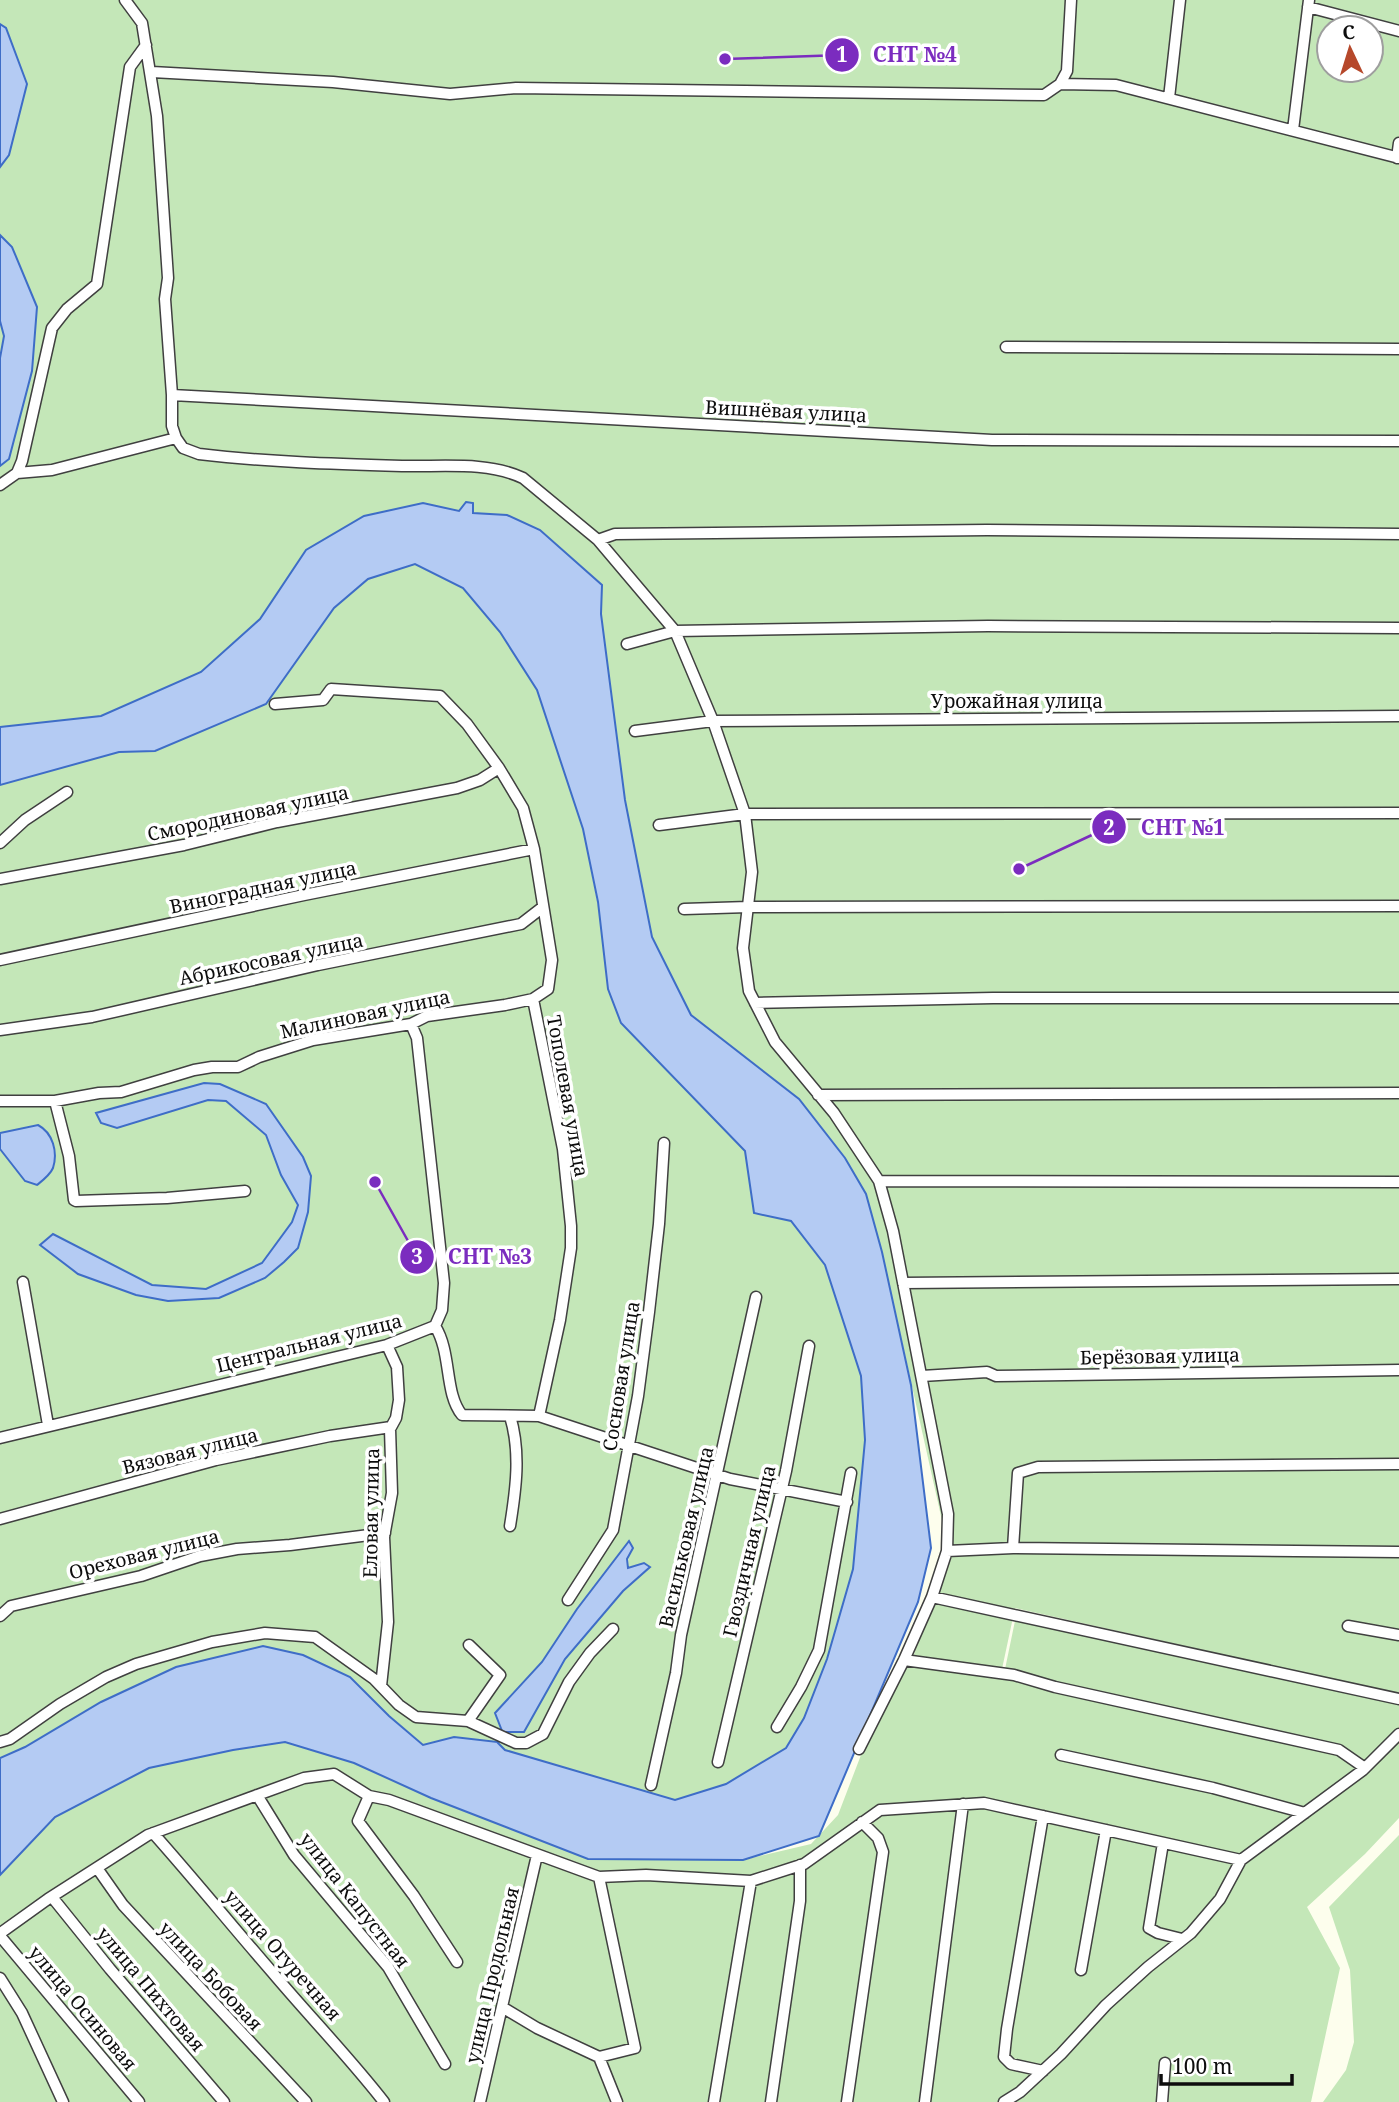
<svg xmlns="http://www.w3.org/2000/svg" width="1399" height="2102" font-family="'Noto Serif',serif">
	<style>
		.green { fill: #c4e7b8; fill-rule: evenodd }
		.water { fill: #b4cbf3; stroke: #3e6dc7; stroke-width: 2 }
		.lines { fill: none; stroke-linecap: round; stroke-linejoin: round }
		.street-casing { stroke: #404040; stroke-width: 13 }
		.street { stroke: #fff; stroke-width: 10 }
		.labels { text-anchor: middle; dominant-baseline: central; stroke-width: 7; stroke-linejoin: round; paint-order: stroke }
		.street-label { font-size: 19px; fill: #0d0d0d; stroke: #fff }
		.leader { fill: none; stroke: #7b2cbf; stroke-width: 2.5 }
		.callout-dot { fill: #7b2cbf; stroke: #fff; stroke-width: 2.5 }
		.mark-label { font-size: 21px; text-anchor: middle; font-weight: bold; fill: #fff }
		.callout-label { font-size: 21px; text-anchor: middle; font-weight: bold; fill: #7b2cbf; stroke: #fff; stroke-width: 7; stroke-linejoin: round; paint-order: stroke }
	</style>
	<rect width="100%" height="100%" fill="#fdfeed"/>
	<path class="green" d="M0 0H1399V1694L1015 1608 1002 1669 914 1655 945 1534 882 1252 866 1194 845 1158 799 1099 691 1015 652 937 625 801 601 614 602 585 507 515 473 513 472 503 460 511 423 503 306 550 260 619 201 672 101 716 0 727ZM1329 28H1371V70H1329Z
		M415 564 463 588 500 632 537 690 583 829 621 1023 745 1151 754 1213 791 1221 825 1265 861 1376 865 1440 853 1569 827 1659 804 1718 786 1748 726 1784 674 1800 505 1750 498 1743 504 1732 524 1731 565 1659 623 1591 650 1567 628 1568 629 1542 577 1609 542 1662 495 1713 502 1731 497 1742 454 1737 423 1745 389 1716 25 1747 0 1758V785L119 752 155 751 266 704 334 608 368 579Z
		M1016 1616 1399 1699V1818L1365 1854 1307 1907 1340 1968 1311 2102H0V1875L55 1817 149 1768 233 1750 285 1742 354 1763 588 1859 743 1860 811 1844 838 1815 897 1661 1004 1674Z
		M1399 1835V2102H1323L1346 2070 1354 2042 1350 1970 1329 1907Z"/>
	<path class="water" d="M0 24 6 28 27 84 9 155 0 167Z
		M0 235 12 247 37 307 32 371 9 459 0 466V358L4 336 0 321Z
		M466 502 473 503V513L507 515 540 530 602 585 601 614 625 800 652 937 691 1015 799 1099 845 1158 866 1194 882 1252 911 1385 931 1548 918 1602 819 1836 743 1860 588 1859 431 1798 354 1763 285 1742 233 1750 149 1768 55 1817 0 1875V1758L25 1747 101 1702 176 1667 263 1646 303 1655 350 1677 389 1716 423 1745 454 1737 497 1742 502 1731 495 1713 542 1662 577 1609 629 1541 633 1548 627 1559 628 1568 644 1563 650 1567 623 1591 565 1659 524 1732H504L498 1743 505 1750 675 1800 726 1784 786 1748 804 1718 827 1659 853 1569 865 1440 861 1376 825 1265 791 1221 754 1213 745 1151 621 1023 608 989 598 902 583 829 537 690 500 632 463 588 415 564 368 579 334 608 266 704 155 751 119 752 0 785V727L101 716 201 672 260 619 306 550 364 516 423 503 459 511Z
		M204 1083 220 1084 266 1104 303 1157 311 1176 308 1212 298 1248 284 1262 265 1278 219 1298 168 1301 136 1295 78 1274 40 1245 53 1234 152 1285 206 1289 262 1263 292 1222 298 1205 281 1175 266 1135 226 1101 208 1100 117 1128 101 1123 96 1113Z
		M38 1125C53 1133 58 1152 53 1168 50 1175 42 1181 37 1185L25 1181 0 1149V1133Z"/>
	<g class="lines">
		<g class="street-casing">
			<path id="street" d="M125 0 142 23 157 116 168 278 165 299 172 395V426L176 438 183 448 199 454C267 462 334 464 402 466 441 467 487 461 523 478L598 540 675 631 713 721 745 814 752 872 743 948 749 991 775 1042 834 1113 879 1181 893 1231 948 1514 947 1551 932 1597 904 1660 859 1749
				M1308 7 1399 31
				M152 72 333 82 450 94 516 88 1044 95 1060 84 1116 85 1399 158
				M1060 84 1067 71 1071 0
				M1169 98 1180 0
				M1293 130 1309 0
				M1397 158 1399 143
				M1006 347 1399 349
				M172 395 992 440 1399 441
				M17 473 52 470 176 438
				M0 485 17 473 22 461 52 328 67 309 97 284 130 67 146 45
				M598 540 615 534 987 530 1399 534
				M627 644 675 631 988 626 1399 628
				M275 704 323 700 331 689 440 696 467 724 499 768 523 808 534 849 552 960 548 989 533 999 563 1149 571 1226V1248L560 1320 539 1416
				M635 731 713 721 1399 716
				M659 825 745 814 1399 813
				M0 843 25 820 67 792
				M0 879 184 845 277 822 457 788 480 780 499 768
				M684 909 748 907 1399 906
				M0 960 304 895 534 849
				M755 1003 993 998H1399
				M411 1024 417 1038 444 1283 442 1310 435 1326
				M0 1030 92 1017 318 965 521 924 543 907
				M818 1095 1399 1093
				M0 1101H55L99 1093 121 1092 194 1070 212 1067H238L259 1057 313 1040 411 1024 427 1016 505 1005 533 999
				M55 1101 69 1156 74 1200 76 1201 167 1198 245 1191
				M879 1181 1399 1182
				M23 1282 48 1425
				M903 1283 1399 1279
				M922 1376 987 1372 996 1376 1399 1370
				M510 1416C521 1452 516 1489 510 1526
				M0 1438 387 1345 435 1326C452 1353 444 1393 462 1415L539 1416 730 1479 847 1502
				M0 1519 216 1460 330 1436 391 1427
				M1013 1548 1018 1473 1038 1467 1399 1464
				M947 1551 1013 1548 1399 1552
				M932 1597 1399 1699
				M568 1600 613 1530 638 1396 649 1312 659 1224 664 1143
				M0 1616 11 1606 141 1576 200 1556 237 1549 290 1545 385 1533
				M1348 1626 1399 1635
				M904 1660 1014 1675 1055 1687 1339 1750 1365 1768
				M381 1686 388 1622 384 1537 392 1493 390 1429 396 1418 399 1400 397 1367 387 1345
				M468 1721 500 1675 469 1645
				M777 1727 801 1687 819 1650 851 1473
				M0 1742 10 1739 60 1704 106 1677 136 1664 212 1642 265 1633 315 1637 374 1679 399 1705 416 1717 468 1721 516 1743H526L543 1734 569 1682 590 1653 613 1629
				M1061 1755 1213 1788 1305 1813
				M718 1762 786 1471 809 1346
				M651 1785 676 1673 681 1635 756 1297
				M257 1795 294 1855 388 1967 445 2064
				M369 1796 358 1821 414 1896 457 1962
				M153 1833C194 1879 232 1926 272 1972 309 2016 349 2057 384 2102
				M1163 1843 1149 1928 1158 1933 1182 1939
				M97 1868 123 1905 306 2102
				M52 1897 110 1969 224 2102
				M0 1936 139 2102
				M0 1937 2 1932 48 1899 148 1835 304 1778 334 1774 369 1796 389 1800 599 1877 646 1875 751 1881 804 1864 880 1810 984 1803 1241 1860
				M1081 1970 1106 1830
				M0 1978 22 2013 63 2102
				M502 2007 537 2028 599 2057 635 2048 599 1877
				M599 2057 617 2102
				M1043 2071 1011 2064 1004 2057 1007 2029 1043 1816
				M480 2102 537 1855
				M714 2102 751 1881
				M771 2102 800 1901V1865
				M847 2102 883 1852 878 1838 862 1822
				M925 2102 963 1804
				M1004 2102 1020 2092 1061 2054 1106 2005 1148 1967 1191 1933 1220 1899 1241 1860 1363 1770 1399 1734
				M1162 2102 1165 2063"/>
		</g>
		<use href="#street" class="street"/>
	</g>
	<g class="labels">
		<g class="street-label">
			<text transform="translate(786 411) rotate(3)">Вишнёвая улица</text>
			<text x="1017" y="701">Урожайная улица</text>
			<text transform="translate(248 813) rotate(-12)">Смородиновая улица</text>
			<text transform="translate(263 887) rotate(-12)">Виноградная улица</text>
			<text transform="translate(271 959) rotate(-12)">Абрикосовая улица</text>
			<text transform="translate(365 1014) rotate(-12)">Малиновая улица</text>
			<text transform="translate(568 1096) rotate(80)">Тополевая улица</text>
			<text transform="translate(309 1343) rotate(-14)">Центральная улица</text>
			<text transform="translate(1160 1356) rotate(-1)">Берёзовая улица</text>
			<text transform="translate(621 1376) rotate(-81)">Сосновая улица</text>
			<text transform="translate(190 1451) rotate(-14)">Вязовая улица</text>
			<text transform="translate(371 1513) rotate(-89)">Еловая улица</text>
			<text transform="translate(686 1537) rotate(-77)">Васильковая улица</text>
			<text transform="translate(749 1551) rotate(-77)">Гвоздичная улица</text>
			<text transform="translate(144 1554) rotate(-14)">Ореховая улица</text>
			<text transform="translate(355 1900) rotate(52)">улица Капустная</text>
			<text transform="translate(283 1955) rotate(49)">улица Огуречная</text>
			<text transform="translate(492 1975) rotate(-77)">улица Продольная</text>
			<text transform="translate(211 1976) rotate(47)">улица Бобовая</text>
			<text transform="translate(151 1989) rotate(50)">улица Пихтовая</text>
			<text transform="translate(83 2008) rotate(50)">улица Осиновая</text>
		</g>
	</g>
	<path class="leader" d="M725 59L842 55M1019 869L1109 827M375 1182L417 1257"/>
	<g class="callout-dot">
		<circle cx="725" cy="59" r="7"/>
		<circle cx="1019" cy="869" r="7"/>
		<circle cx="375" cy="1182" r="7"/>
		<circle cx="842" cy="55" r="18"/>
		<circle cx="1109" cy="827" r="18"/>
		<circle cx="417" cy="1257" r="18"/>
	</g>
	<g class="mark-label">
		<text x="842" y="62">1</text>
		<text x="1109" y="835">2</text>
		<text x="417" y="1264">3</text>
	</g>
	<g class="callout-label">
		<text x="915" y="62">СНТ №4</text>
		<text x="1183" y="835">СНТ №1</text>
		<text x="490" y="1264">СНТ №3</text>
	</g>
	<g transform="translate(1350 49) rotate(356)"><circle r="33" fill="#ffffff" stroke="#9e9e9e" stroke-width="2"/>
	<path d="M0-5L12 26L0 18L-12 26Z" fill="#b6482b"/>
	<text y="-10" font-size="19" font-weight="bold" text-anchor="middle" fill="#0d0d0d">С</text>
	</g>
	<path d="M1161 2074v10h131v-10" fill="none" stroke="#0d0d0d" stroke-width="3.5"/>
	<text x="1172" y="2074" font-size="21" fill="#0d0d0d" stroke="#ffffff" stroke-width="5" paint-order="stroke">100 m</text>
</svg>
